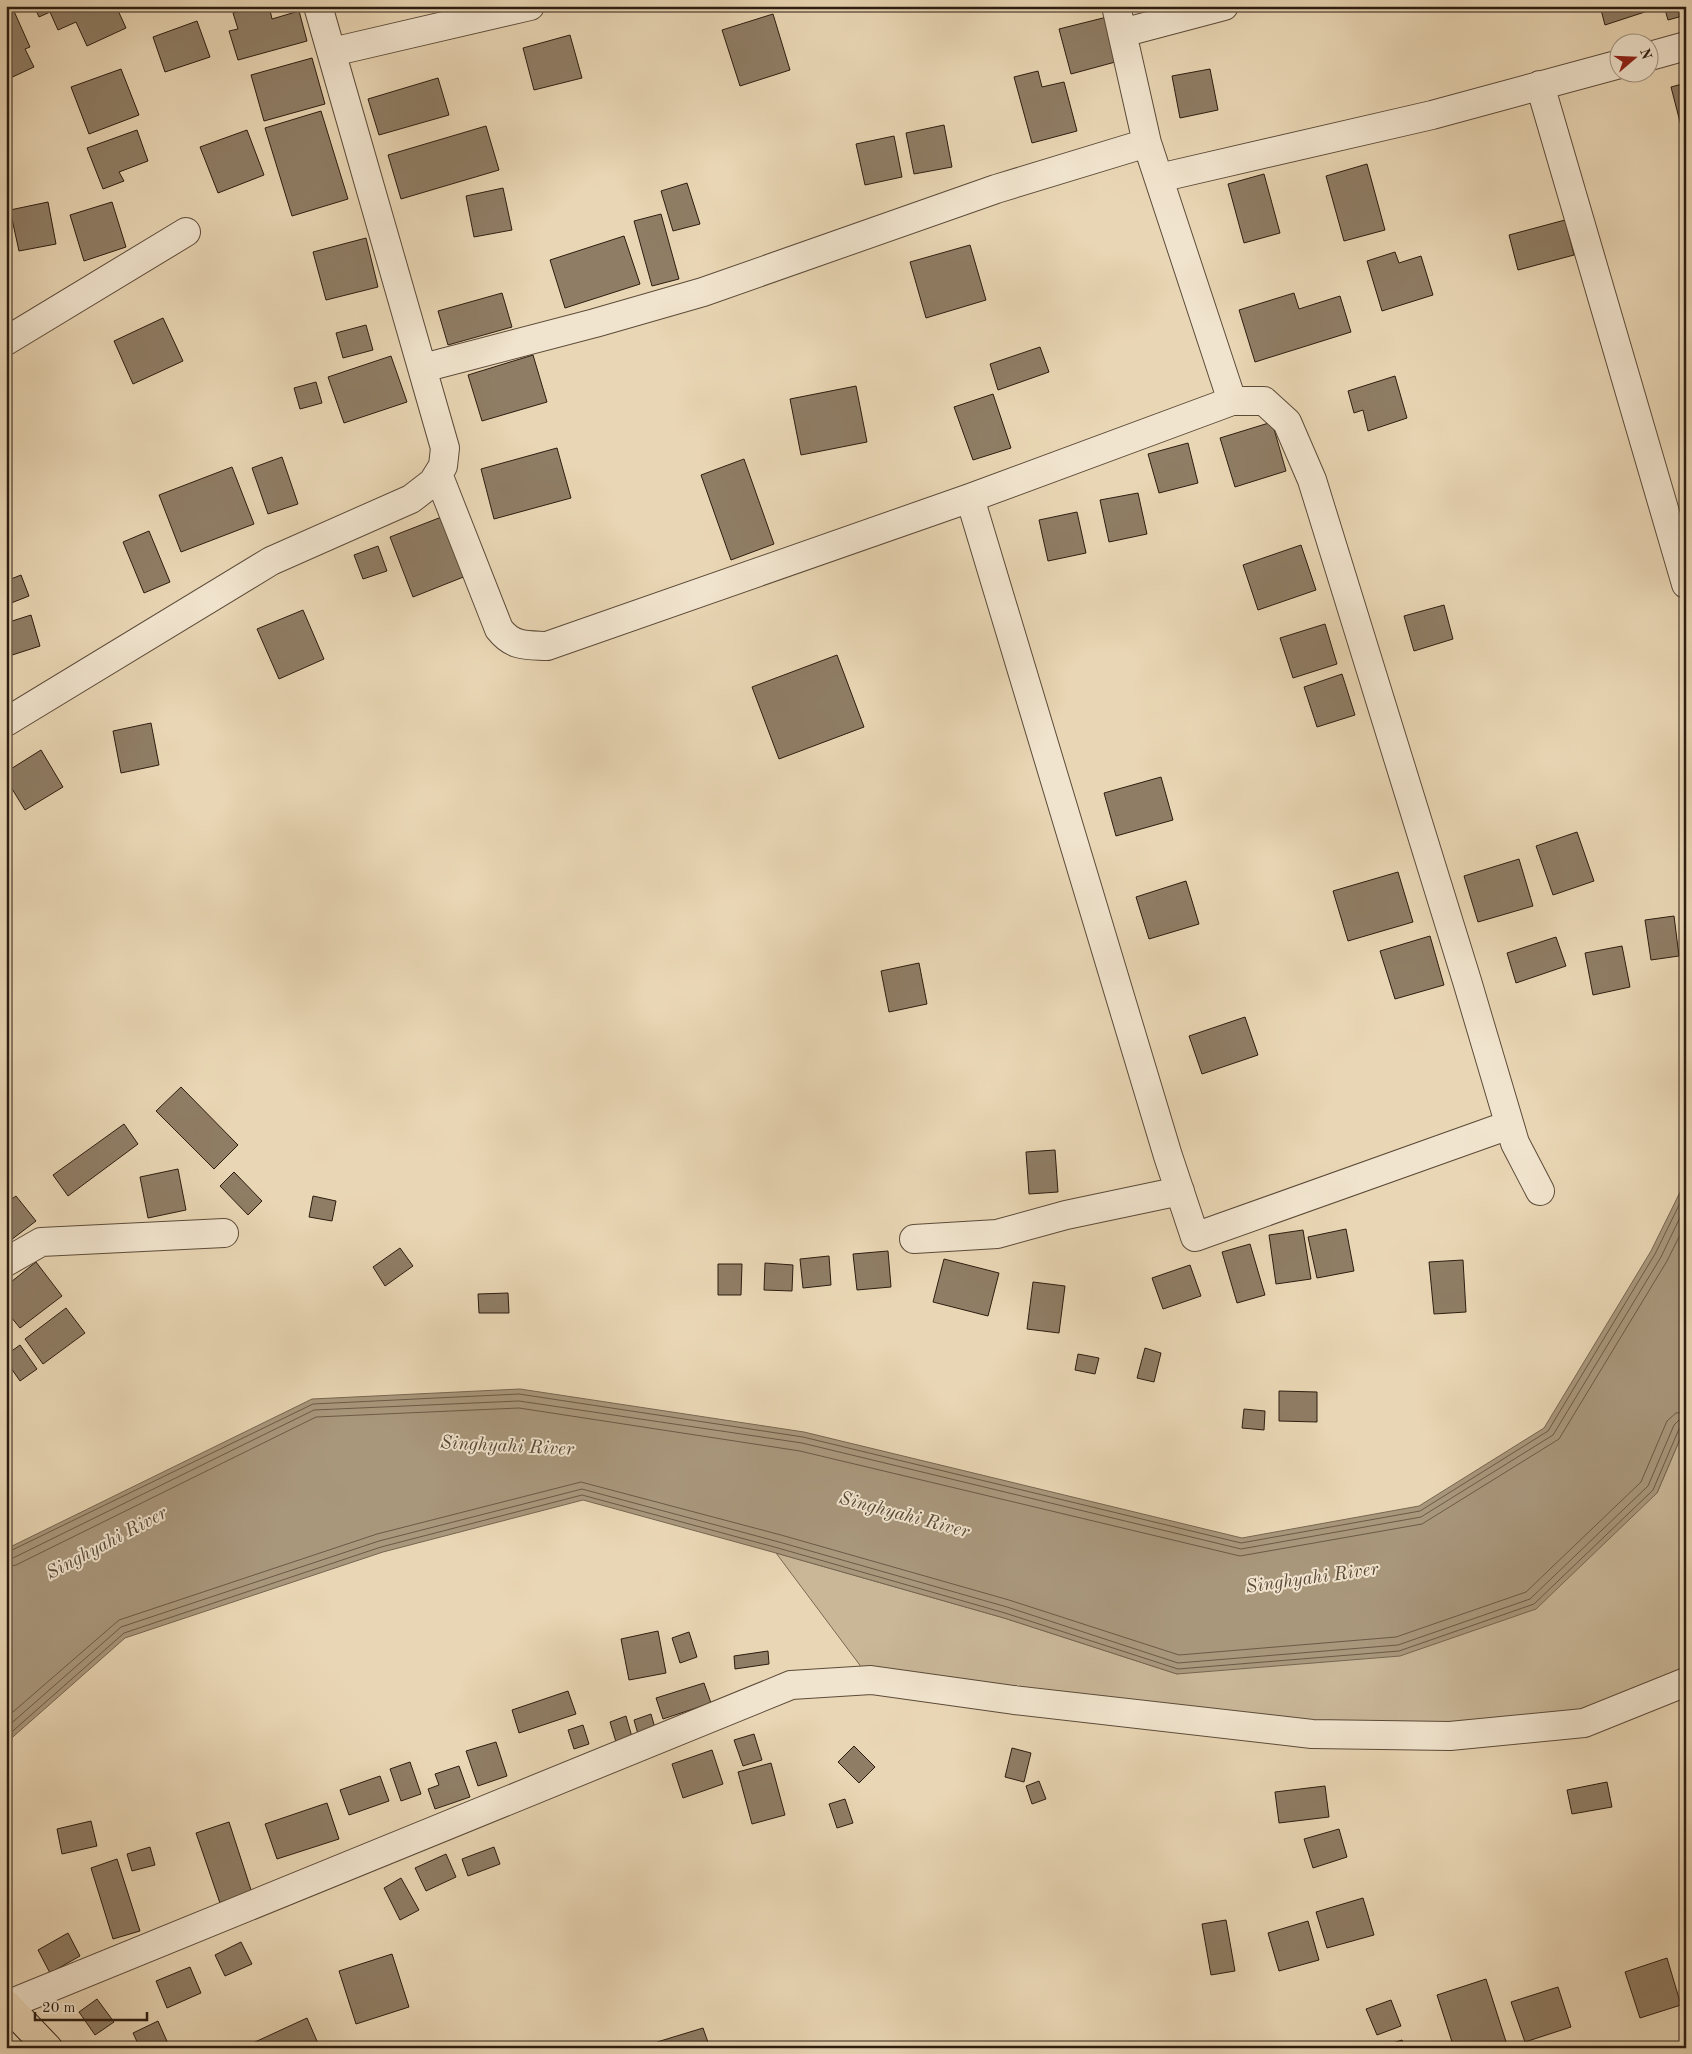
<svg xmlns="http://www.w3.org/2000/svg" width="1692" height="2054" font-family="'Old Standard TT',serif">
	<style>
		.green { fill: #c9b798; stroke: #7b6a54 }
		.water { fill: #a9977c; stroke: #776651 }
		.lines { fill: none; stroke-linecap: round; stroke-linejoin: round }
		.shore { stroke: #6b5a46; stroke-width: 1 }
		.building { fill: #8f7d65; stroke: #2d1d10 }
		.street-casing { stroke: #5c4b39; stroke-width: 30 }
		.primary-casing { stroke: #2d1d10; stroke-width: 30 }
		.street { stroke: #f1e4ce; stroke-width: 28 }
		.primary { stroke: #e9d6b4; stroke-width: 28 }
		.labels { text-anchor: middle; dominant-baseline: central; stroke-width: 4; stroke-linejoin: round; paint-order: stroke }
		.water-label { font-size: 19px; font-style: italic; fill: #584836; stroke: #f1e4ce }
	</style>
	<rect width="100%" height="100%" fill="#e9d6b4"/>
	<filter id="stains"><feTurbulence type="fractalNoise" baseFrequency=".004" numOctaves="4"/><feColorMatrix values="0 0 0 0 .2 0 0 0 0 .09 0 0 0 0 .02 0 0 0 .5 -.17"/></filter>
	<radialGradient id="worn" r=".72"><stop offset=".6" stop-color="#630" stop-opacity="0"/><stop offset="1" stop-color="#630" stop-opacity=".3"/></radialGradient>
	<path class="green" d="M1686 1425V1682L1584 1723 1450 1736 871 1680 776 1553 1004 1618 1177 1674 1657 1493Z"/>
	<path class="water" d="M1686 1180V1425L1657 1493 1536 1609 1400 1656 1177 1674 1004 1618 776 1553 583 1500 383 1552 125 1638 6 1743V1549L312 1399 520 1389 804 1432 1242 1538 1419 1506 1544 1428 1651 1251Z"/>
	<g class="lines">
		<path class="shore" d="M6 1553 313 1404 519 1394 803 1437 1241 1543 1420 1511 1548 1431 1655 1254 1686 1191
			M6 1559 13 1558 314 1410 519 1401 802 1443 1241 1549 1421 1517 1553 1435 1661 1257 1686 1205
			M6 1567 16 1565 316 1417 519 1408 800 1451 1240 1556 1422 1524 1559 1439 1667 1261 1686 1223
			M6 1718 119 1620 377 1534 581 1482 781 1535 1009 1600 1179 1655 1396 1637 1526 1592 1641 1482 1667 1421 1676 1413 1686 1412
			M6 1728 121 1627 379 1541 582 1489 779 1542 1007 1607 1178 1663 1398 1645 1530 1599 1648 1486 1674 1425 1679 1420 1686 1419
			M6 1737 124 1633 381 1547 582 1495 778 1548 1005 1613 1178 1669 1399 1651 1534 1604 1653 1490 1679 1429 1686 1425"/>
	</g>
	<path class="building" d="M34 6H116L126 28 87 46 76 22 58 30 50 12 39 17Z
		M258 6H269L272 19 299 11 307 41 238 60 229 31 238 29 233 13Z
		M1600 6H1656L1657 8 1605 25Z
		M1664 6H1686V15L1668 20Z
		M13 9 30 47 25 49 34 67 6 80V12Z
		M773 14 790 70 740 86 722 30Z
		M1107 17 1119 61 1071 74 1059 29Z
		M197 21 210 57 165 72 153 37Z
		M570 35 582 78 534 90 523 48Z
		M312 58 325 104 264 121 251 75Z
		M121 69 139 115 89 134 71 87Z
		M1210 69 1218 110 1180 118 1172 76Z
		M1038 71 1042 87 1064 82 1077 131 1032 143 1014 77Z
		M438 78 449 115 379 135 368 99Z
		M1686 83V145L1671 87Z
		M321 111 348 199 292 216 265 128Z
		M944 125 952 167 914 174 906 133Z
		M486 126 499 170 401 199 388 155Z
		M137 130 148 161 119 172 124 181 103 189 87 148Z
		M247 130 264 175 218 193 200 147Z
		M894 136 902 177 865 185 856 144Z
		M1367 164 1385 230 1344 241 1326 176Z
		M1264 174 1280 233 1244 243 1228 184Z
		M687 183 700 224 673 231 661 191Z
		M503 188 512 230 474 237 466 196Z
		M48 202 56 244 19 251 10 210Z
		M112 202 126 247 84 261 70 215Z
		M661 214 679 279 652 286 634 221Z
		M1565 220 1574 255 1518 270 1509 235Z
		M624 236 640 284 565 308 550 260Z
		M366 238 378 287 326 300 313 252Z
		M970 245 986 300 926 318 910 262Z
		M1395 252 1399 263 1421 256 1433 295 1382 311 1367 261Z
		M502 293 512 327 448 345 438 311Z
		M1294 293 1299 309 1340 296 1351 332 1255 362 1239 310Z
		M163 318 183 361 133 384 114 341Z
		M366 325 373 350 343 358 336 333Z
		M1040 347 1049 372 998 390 990 364Z
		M533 355 547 402 482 421 468 375Z
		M391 356 407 402 344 423 328 377Z
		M1395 376 1407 418 1368 431 1363 410 1354 413 1348 391Z
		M316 382 322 403 300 409 294 388Z
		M856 386 867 442 801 455 790 399Z
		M993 394 1011 448 973 460 954 407Z
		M1272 422 1286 471 1235 487 1220 438Z
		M1188 443 1198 483 1159 493 1148 454Z
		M557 448 571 498 494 519 481 469Z
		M282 457 298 504 268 514 252 468Z
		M744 459 774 544 731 560 701 475Z
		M232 467 254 524 181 552 159 495Z
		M1138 493 1147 534 1109 542 1100 500Z
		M1077 512 1086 553 1048 561 1039 520Z
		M444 516 466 576 413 597 390 537Z
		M149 531 170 582 144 593 123 542Z
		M1301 545 1316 590 1258 610 1243 565Z
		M378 546 387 571 363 579 354 555Z
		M21 575 29 596 6 605V581Z
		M1444 605 1453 639 1414 651 1404 616Z
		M303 610 324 659 279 679 257 629Z
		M31 615 40 646 6 657V623Z
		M1325 624 1337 664 1293 678 1280 638Z
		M837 655 864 727 779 759 752 687Z
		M1342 674 1355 715 1317 727 1304 687Z
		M151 723 159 765 121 773 113 731Z
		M41 750 63 787 25 810 6 779V772Z
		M1161 777 1173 820 1116 836 1104 793Z
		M1577 832 1594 881 1553 895 1536 846Z
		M1519 859 1533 906 1478 922 1464 876Z
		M1398 872 1413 922 1348 941 1333 891Z
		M1186 881 1199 924 1149 939 1136 897Z
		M1674 916 1679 956 1651 960 1645 920Z
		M1430 936 1444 985 1395 999 1380 951Z
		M1556 937 1566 966 1516 983 1507 953Z
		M1622 946 1630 987 1593 995 1585 953Z
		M919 963 927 1004 889 1012 881 971Z
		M1245 1017 1258 1055 1202 1074 1189 1036Z
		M181 1087 238 1145 214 1169 156 1111Z
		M124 1124 138 1144 68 1196 53 1175Z
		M1055 1150 1058 1192 1029 1194 1026 1152Z
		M178 1169 186 1210 148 1218 140 1177Z
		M234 1172 262 1201 248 1215 220 1186Z
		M16 1196 36 1221 11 1240 6 1234V1203Z
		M313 1196 336 1201 332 1221 309 1217Z
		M1346 1229 1354 1271 1317 1278 1308 1237Z
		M1303 1230 1311 1279 1276 1284 1269 1235Z
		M1250 1244 1265 1295 1237 1303 1222 1252Z
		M400 1248 413 1266 385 1286 373 1267Z
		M888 1251 891 1287 857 1290 853 1254Z
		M829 1256 831 1285 803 1288 800 1259Z
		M944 1259 999 1273 988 1316 933 1302Z
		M1463 1260 1466 1312 1434 1314 1429 1262Z
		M36 1262 62 1296 20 1328 6 1311V1286Z
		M765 1263 793 1265 792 1291 764 1290Z
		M718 1264H742L741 1295H718Z
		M1190 1265 1201 1296 1163 1309 1152 1278Z
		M1033 1282 1065 1286 1059 1333 1027 1329Z
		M508 1293 509 1313H479L478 1294Z
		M66 1308 85 1333 43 1364 25 1339Z
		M20 1345 37 1369 20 1381 6 1361V1355Z
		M1145 1348 1161 1353 1154 1382 1137 1378Z
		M1078 1354 1099 1358 1095 1374 1075 1370Z
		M1279 1391 1317 1392V1422L1279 1421Z
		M1244 1409 1265 1411 1264 1430 1242 1428Z
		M658 1631 666 1673 629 1680 621 1639Z
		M689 1632 697 1657 680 1663 672 1638Z
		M768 1651 769 1664 735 1669 734 1656Z
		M704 1683 711 1703 663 1719 656 1698Z
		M568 1691 576 1714 519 1733 512 1710Z
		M651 1714 655 1728 638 1734 634 1720Z
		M626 1716 632 1737 616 1742 610 1722Z
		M583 1725 589 1744 574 1749 568 1730Z
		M754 1734 762 1760 743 1766 734 1740Z
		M496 1742 507 1776 478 1786 466 1751Z
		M854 1746 875 1767 859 1783 838 1762Z
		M1012 1748 1031 1753 1024 1782 1005 1777Z
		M712 1750 723 1784 683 1798 672 1764Z
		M410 1762 421 1794 401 1801 390 1769Z
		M771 1763 785 1815 752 1824 738 1772Z
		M459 1766 470 1797 435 1809 428 1789 439 1785 435 1774Z
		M380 1776 389 1801 349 1815 340 1790Z
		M1039 1781 1046 1799 1032 1804 1026 1786Z
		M1607 1782 1612 1807 1572 1814 1567 1790Z
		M1325 1786 1329 1817 1279 1823 1275 1792Z
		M845 1799 853 1823 837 1828 829 1804Z
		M327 1803 339 1839 277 1859 265 1824Z
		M91 1821 97 1846 62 1854 57 1829Z
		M229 1822 253 1896 221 1906 196 1833Z
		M1339 1829 1347 1857 1313 1868 1304 1839Z
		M150 1847 155 1865 132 1871 127 1854Z
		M494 1847 500 1864 468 1876 462 1859Z
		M446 1854 456 1877 426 1891 415 1868Z
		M117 1859 140 1931 113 1939 91 1868Z
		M401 1878 419 1910 400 1920 384 1888Z
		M1363 1898 1374 1935 1327 1948 1316 1912Z
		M1226 1920 1235 1971 1211 1975 1202 1924Z
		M1308 1921 1319 1960 1279 1971 1268 1933Z
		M68 1933 80 1956 50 1973 38 1950Z
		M241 1942 252 1964 225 1976 215 1955Z
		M392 1954 409 2007 356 2024 339 1971Z
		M1667 1958 1681 2005 1640 2018 1625 1972Z
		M190 1967 201 1993 167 2008 156 1981Z
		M1486 1979 1508 2048H1454L1437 1995Z
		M1558 1987 1571 2027 1525 2042 1511 2002Z
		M97 1999 114 2022 95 2035 79 2012Z
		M1391 2000 1401 2026 1377 2035 1366 2009Z
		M307 2018 320 2048H242Z
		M158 2021 170 2048H140L133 2033Z
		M703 2028 710 2048H659L657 2042Z
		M1402 2040 1405 2048H1377Z"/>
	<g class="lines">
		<g class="street-casing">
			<path id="street" d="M1116 6 1147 143 1232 401
				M1122 33 1224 6
				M332 52 530 6
				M1650 56 1686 46
				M1540 85 1686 584
				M1159 178 1432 115 1620 64
				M6 341 186 232
				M423 368 595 323 703 292 996 189 1147 143
				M438 474 499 629C513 647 526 645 547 646L970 498 1232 401H1264L1287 422 1312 480 1467 981 1515 1143 1540 1191
				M970 498 1168 1156 1195 1237 1509 1125
				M6 722 271 561 411 499 433 482 443 466 445 448 318 6
				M914 1239 997 1234 1066 1215 1180 1191
				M6 1262 41 1242 224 1233
				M7 2005 791 1685 871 1680 1014 1700 1312 1734 1450 1736 1584 1723 1686 1682"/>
		</g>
		<g class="primary-casing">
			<path id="primary" d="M6 2004 48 2048"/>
		</g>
		<use href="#street" class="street"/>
		<use href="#primary" class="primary"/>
	</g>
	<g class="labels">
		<g class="water-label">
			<text transform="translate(507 1447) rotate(3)">Singhyahi River</text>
			<text transform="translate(904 1516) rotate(15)">Singhyahi River</text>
			<text transform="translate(107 1544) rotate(-28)">Singhyahi River</text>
			<text transform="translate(1312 1579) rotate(-8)">Singhyahi River</text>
		</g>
	</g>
	<rect width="1692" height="2054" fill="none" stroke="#e9d6b4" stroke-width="25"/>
	<rect x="8" y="8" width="1677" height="2039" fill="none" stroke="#2d1d10" stroke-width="2.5"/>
	<rect x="12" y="12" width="1667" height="2029" fill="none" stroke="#2d1d10"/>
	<g transform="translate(1634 58) rotate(71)"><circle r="24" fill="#f1e4ce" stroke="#a39482"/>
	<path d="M0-4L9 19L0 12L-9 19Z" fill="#8f2418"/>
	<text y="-8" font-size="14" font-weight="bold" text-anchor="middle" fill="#2d1d10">N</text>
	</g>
	<path d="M35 2012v8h112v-8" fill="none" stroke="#2d1d10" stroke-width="2.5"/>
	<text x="42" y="2012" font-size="15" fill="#2d1d10" stroke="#f1e4ce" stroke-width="4" paint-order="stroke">20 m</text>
	<rect width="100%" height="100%" filter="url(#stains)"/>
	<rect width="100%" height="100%" fill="url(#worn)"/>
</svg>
